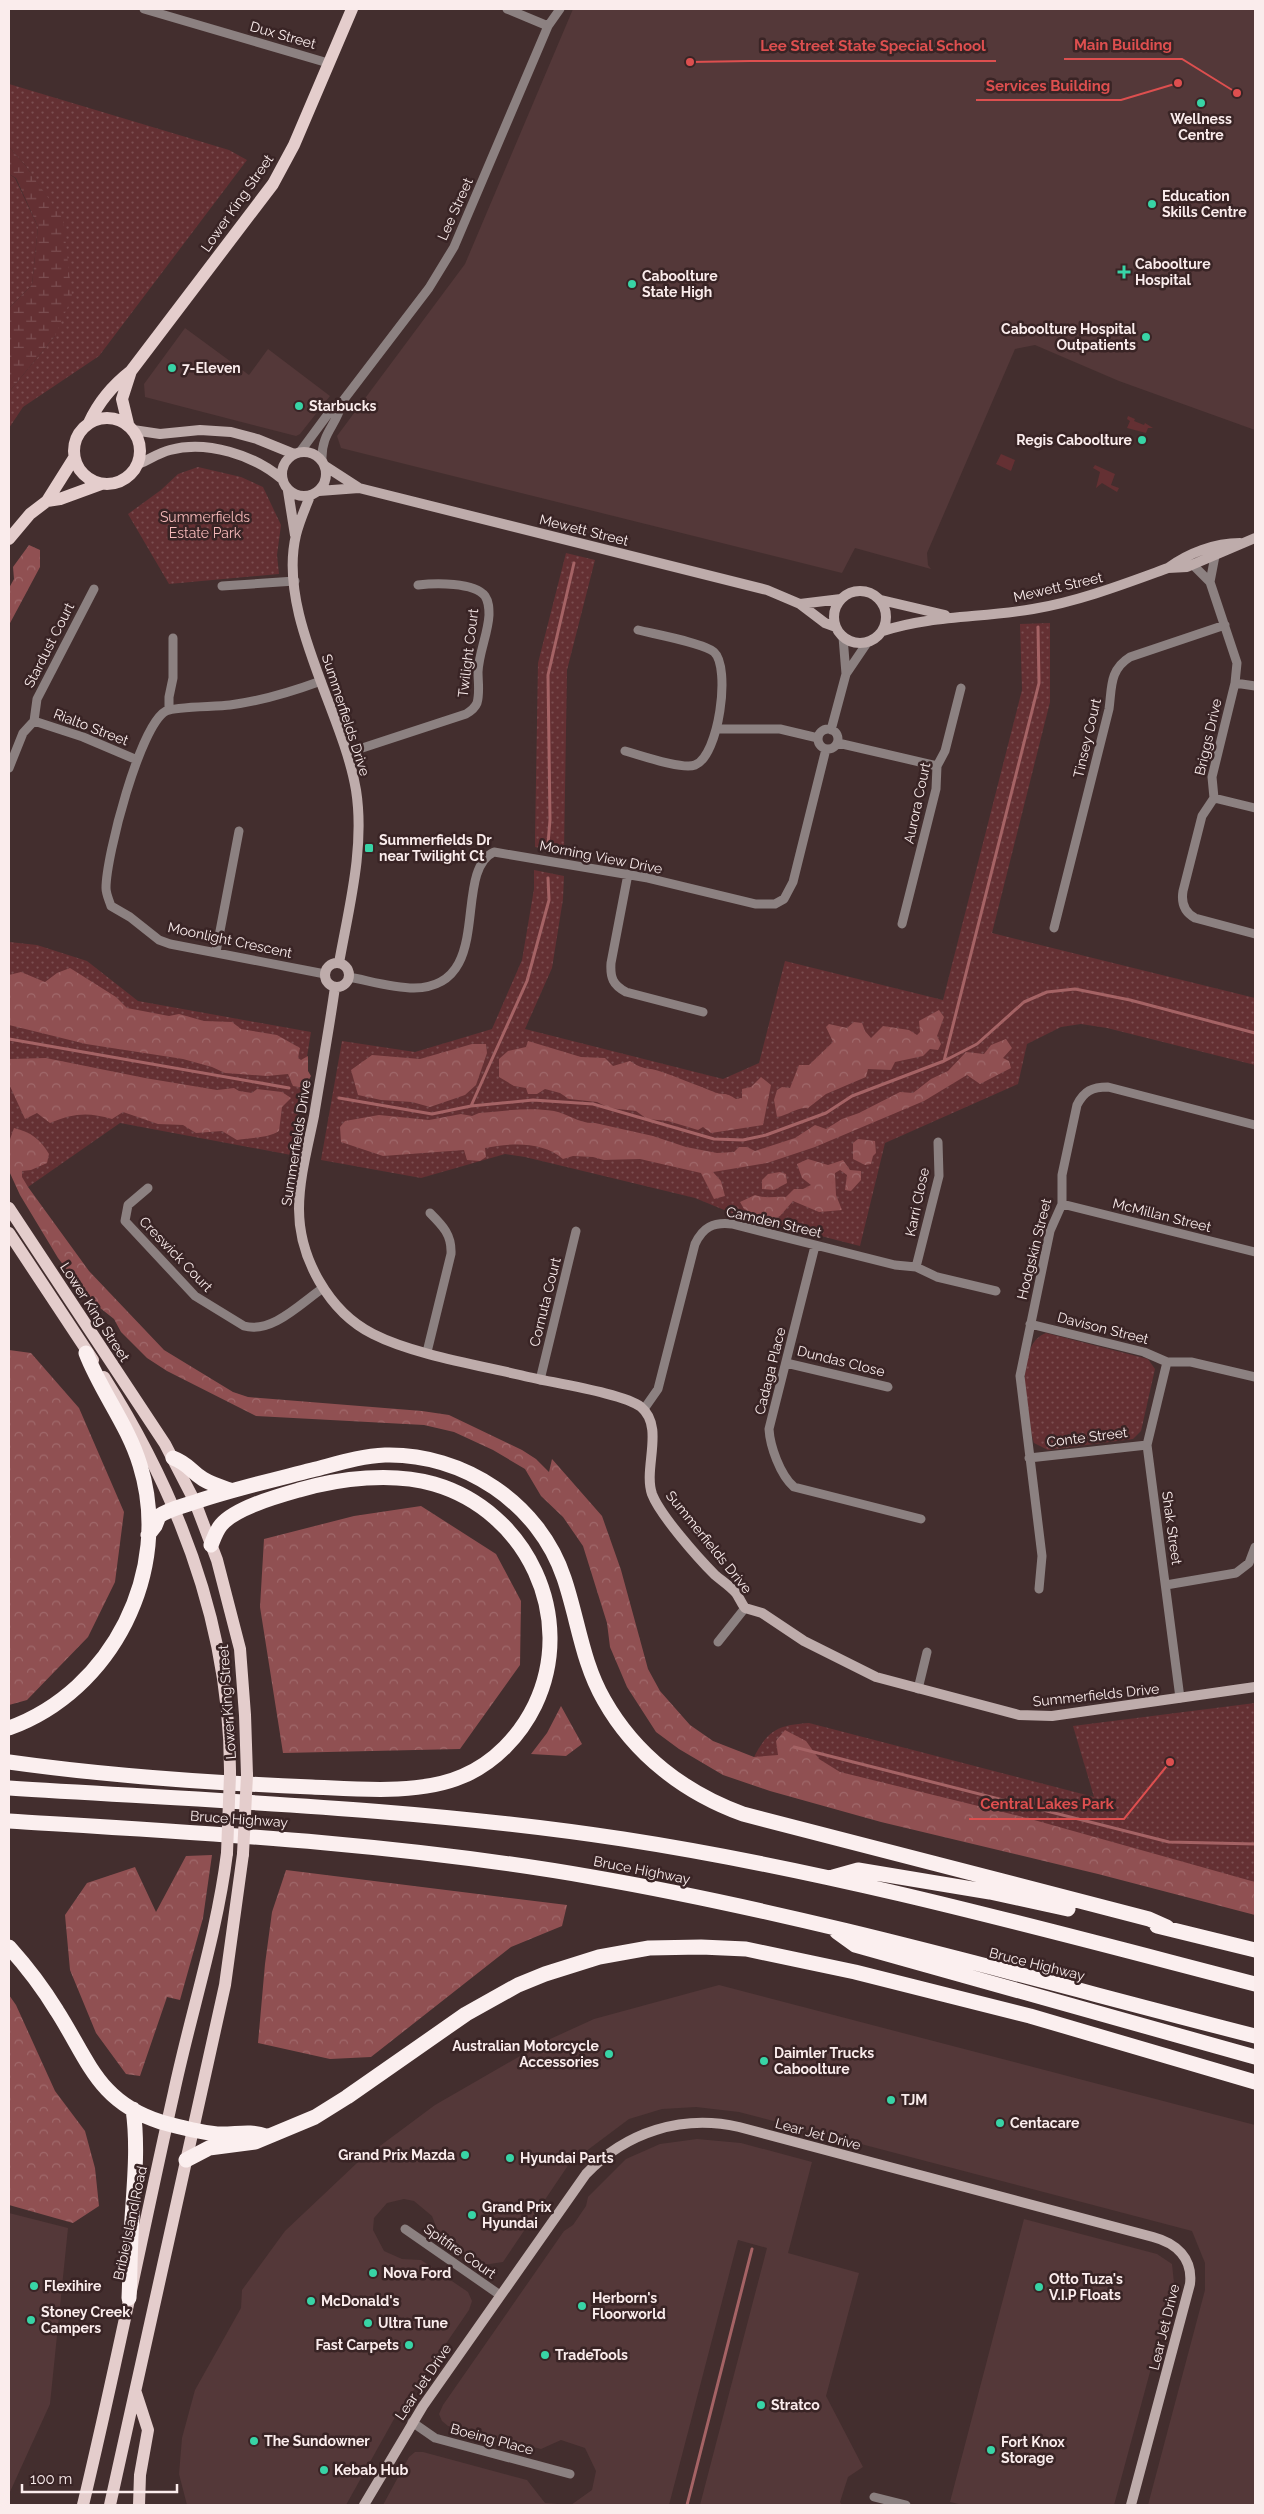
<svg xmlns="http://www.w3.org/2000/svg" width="1264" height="2514" font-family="Raleway,sans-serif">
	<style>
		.built { fill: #543839 }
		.grass { fill: url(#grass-dots) }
		.forest { fill: url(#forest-crowns) }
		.wetland { fill: url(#wetland-marsh) }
		.garden { fill: #643033 }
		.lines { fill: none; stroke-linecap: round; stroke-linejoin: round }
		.stream { stroke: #a56365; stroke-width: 3 }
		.street { stroke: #8c8181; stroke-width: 9 }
		.secondary { stroke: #beacab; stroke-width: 10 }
		.primary { stroke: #e4cdcc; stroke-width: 12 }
		.highway { stroke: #fbefef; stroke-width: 15 }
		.primary-bridge { stroke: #e4cdcc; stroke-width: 12 }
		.poi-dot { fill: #38d4a6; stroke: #392425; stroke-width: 2 }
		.labels { text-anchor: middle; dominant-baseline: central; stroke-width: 5; stroke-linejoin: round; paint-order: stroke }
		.street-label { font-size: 14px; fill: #faecec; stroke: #392425 }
		.poi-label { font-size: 14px; font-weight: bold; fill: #faecec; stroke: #392425; text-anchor: start }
		.park-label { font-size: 14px; fill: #f5b9b9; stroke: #392425 }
		.leader { fill: none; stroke: #dd4f4f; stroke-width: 2 }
		.callout-dot { fill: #dd4f4f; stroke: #392425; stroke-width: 2 }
		.callout-label { font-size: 15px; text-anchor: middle; font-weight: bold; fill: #dd4f4f; stroke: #392425; stroke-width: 5; stroke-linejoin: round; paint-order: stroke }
	</style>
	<defs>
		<pattern id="grass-dots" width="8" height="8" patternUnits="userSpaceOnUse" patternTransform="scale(1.25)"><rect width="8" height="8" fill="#643033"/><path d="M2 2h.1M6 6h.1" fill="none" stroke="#7b4e51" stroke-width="1.8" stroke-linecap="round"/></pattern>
		<pattern id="forest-crowns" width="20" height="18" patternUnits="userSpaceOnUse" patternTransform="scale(1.25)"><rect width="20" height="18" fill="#905052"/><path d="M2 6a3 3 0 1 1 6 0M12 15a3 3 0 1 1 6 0" fill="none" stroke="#a0696b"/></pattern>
		<pattern id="wetland-marsh" width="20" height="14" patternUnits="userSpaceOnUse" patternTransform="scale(1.25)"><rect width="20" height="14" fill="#643033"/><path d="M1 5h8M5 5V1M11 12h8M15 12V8" fill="none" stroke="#7b4e51"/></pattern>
	</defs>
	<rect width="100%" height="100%" fill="#432e2e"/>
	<path class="built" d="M573 9H1255V430L1119 381 1035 345 1015 349 927 553 928 565 931 569 855 548 842 573 341 448 337 436 465 264Z
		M185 328 249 375 268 349 330 396 300 434 296 436 145 397 144 384Z
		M719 1985 1255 2125V2505H1148L1205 2290V2263L1192 2231 739 2112 696 2107 662 2109 629 2119 569 2164 503 2262 483 2265 440 2237 432 2216 414 2201 404 2199 387 2203 374 2218 373 2230 384 2251 402 2259 421 2260 468 2292 472 2301 469 2310 394 2419 346 2505H187L179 2474 182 2438 195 2390 241 2308 242 2290 285 2231 357 2163 435 2105 548 2040 594 2019Z
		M697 2139 741 2143 812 2162 788 2253 859 2273 826 2396 863 2467 848 2477 840 2502 842 2505H700L767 2248 738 2240 669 2505H571L592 2490 596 2471 585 2448 561 2440 541 2449 448 2426 442 2421 439 2414 443 2405 564 2231 573 2225 586 2206 588 2197 626 2159 660 2144Z
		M9 2213 68 2228 50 2404 9 2494Z
		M1024 2219 1157 2254 1172 2264 1174 2283 1114 2505H963L950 2502Z
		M415 2452H423L527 2480 545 2503 571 2505H383L409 2457Z"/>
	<path class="grass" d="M9 84 229 150 247 160 99 356 23 407 9 428V392L55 336 62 219 25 165 9 147Z
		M9 174 15 178 38 227 32 285 9 308Z
		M198 467 241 477 263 487 281 525 277 555 279 574 169 584 128 514 161 490 178 474Z
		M566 553 595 560 567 670 564 852 535 847V838L538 663Z
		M1050 623V702L992 933 1255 998V1065L1107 1028 1081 1024 1061 1027 1027 1044 1018 1084 885 1143 860 1246 734 1214 695 1198 525 1157 505 1154 421 1178 321 1160 342 1041 415 1052 492 1029 522 960 534 889V870L564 876 563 899 552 968 525 1029 723 1079 759 1063 785 961 943 1000 1022 690 1020 624Z
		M9 942 37 945 87 961 138 1001 311 1032 291 1155 120 1123 28 1187 9 1163Z
		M1046 1333 1148 1359 1155 1369 1141 1431 1133 1439 1048 1450 1034 1443C1027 1417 1013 1345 1046 1333Z
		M1255 1703V1890L754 1757C768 1730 778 1725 809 1723L1094 1797 1073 1726Z"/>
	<path class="forest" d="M29 545 40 550V567L9 625V588L14 579 13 567Z
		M70 968 116 997 127 1008 169 1016 179 1014 204 1021 232 1022 241 1029 277 1035 300 1048 298 1058 301 1060 308 1056V1071L311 1076 304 1088 293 1086 288 1074 267 1076 225 1073 212 1067 183 1059 86 1044 9 1025V975L21 972 45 982 57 973Z
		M939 1010 944 1017 937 1036 941 1044 938 1050 930 1049 923 1056 895 1062 891 1070 868 1069 866 1077 826 1094 808 1108C796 1107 789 1115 777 1117L774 1100 777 1090 782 1087 790 1088 799 1065H809L833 1042 826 1027 829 1024 847 1028 854 1022 862 1023 865 1031 871 1038 883 1026 909 1030 917 1035 920 1032 919 1021Z
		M1006 1039 1012 1048 1003 1058 1009 1061 1011 1068 980 1084 967 1075 924 1101 815 1147 767 1163 713 1172 721 1181 725 1196 714 1199 701 1173 640 1159 604 1160 593 1157 573 1156 563 1159C542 1141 511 1143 485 1148L486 1157 480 1161 467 1160 464 1150 383 1156 341 1142 340 1127 345 1121 379 1115 429 1120 461 1114 472 1116 479 1113C504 1111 529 1107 554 1111 568 1114 580 1124 595 1123L653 1136 686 1147 717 1153 734 1152 739 1147H747L755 1151 795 1138 815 1125 826 1129 842 1119 859 1113 900 1092 913 1093 931 1079 948 1071 966 1052 984 1054 991 1045Z
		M528 1041 581 1057 605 1058 613 1066 630 1061C643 1070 646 1067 659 1071 677 1077 696 1085 714 1092 724 1096 724 1091 736 1099L742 1098V1089L751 1087 761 1077 771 1085 763 1125 711 1133 703 1127 698 1130 668 1121 647 1119 636 1111 609 1108 597 1102 569 1099 560 1093 545 1089 537 1094H528L526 1088 514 1086 499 1077V1059L508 1051 526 1047Z
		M472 1044H486L487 1053 476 1085 465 1095 430 1107 412 1102 381 1100 358 1095 351 1070 372 1055 420 1059Z
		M46 1058 145 1078 217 1090 234 1088 239 1091 252 1093 257 1089 282 1092 291 1098 282 1107 279 1131C266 1139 251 1137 237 1140L222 1131 196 1133 183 1125 158 1124 123 1112 112 1119C88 1112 74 1113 50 1123L37 1113 25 1119 9 1084V1059Z
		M14 1128C31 1132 40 1139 49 1154L47 1163 31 1170 22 1171V1177L28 1187 89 1271 164 1350 233 1392 248 1397 422 1411 449 1415 522 1450 536 1459 549 1472 552 1459 602 1516 621 1570 648 1669 660 1691 690 1725 713 1741 754 1757 778 1755 776 1741 785 1730 806 1741 819 1759 840 1772 1027 1818 1255 1882V1915L1098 1874 881 1822 770 1791 723 1775 679 1749 656 1732 627 1687 610 1647 607 1623 583 1546 563 1517 541 1496 525 1469 493 1450 454 1432 424 1425 256 1416 167 1371 147 1358 121 1332 114 1319 90 1300 58 1258 20 1195 9 1171V1142Z
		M858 1139 875 1141 876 1153 873 1156 871 1164 865 1165 853 1159V1143Z
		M808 1159 828 1165 843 1160 850 1170 861 1171V1180L851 1191 845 1190 847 1175 840 1170 835 1173 836 1195 842 1210 819 1212 793 1201 780 1216 770 1221 744 1209 740 1202 755 1195C765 1199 776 1196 786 1197L794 1189H803L811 1185 802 1178 797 1164Z
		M780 1172 786 1174 787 1183 774 1190 762 1189V1180L768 1174Z
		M9 1350 31 1353 79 1408 124 1512 115 1582 88 1637 27 1700 9 1705Z
		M421 1506 496 1554 521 1601 520 1665 460 1749 283 1753 260 1607 264 1539 354 1516Z
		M561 1706 582 1744 566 1756 531 1754 547 1733Z
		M212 1855 203 1918 180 2000 167 1997 140 2076 126 2074 96 2033 70 1970 65 1915 87 1883 135 1867 156 1912 186 1856Z
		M286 1870 567 1905 562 1926 511 1947 371 2057 330 2059 258 2043 265 1964 272 1912Z
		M9 1995 16 2005 55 2091 85 2131 95 2168 99 2206 73 2223 9 2205Z"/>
	<path class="wetland" d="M9 147 25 165 63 219 72 297 55 336 9 392V308L32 285 38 227 16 178 9 174Z"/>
	<path class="garden" d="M1128 416 1135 419 1134 421 1144 425 1145 423 1153 428H1148L1146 433 1127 428 1130 421 1127 419Z
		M1001 454 1015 460 1011 471 996 464Z
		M1095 465 1115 474 1111 485 1119 488 1117 492 1102 483 1096 488 1100 472 1093 468Z"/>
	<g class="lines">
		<path class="stream" d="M548 844 550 820 548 675 574 563
			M9 1039 289 1088
			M944 1061 1039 683 1038 627
			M339 1098 432 1114 471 1106 533 1100 593 1104 714 1139 743 1140 766 1135 826 1113 852 1096 944 1061 977 1044 1024 1002 1047 992 1075 989 1130 1000 1255 1033
			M471 1106 527 981 549 900 548 878
			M794 1747 1169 1842 1255 1844
			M687 2505 752 2249"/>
		<path class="street" d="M144 9 328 63
			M507 9 548 26
			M300 452 334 406 342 402
			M322 460C321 432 337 426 342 402L429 288 454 247 548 26 560 9
			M1192 564 1210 582 1237 663 1235 683 1212 777 1214 798 1202 816 1183 891C1181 903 1184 912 1195 918L1255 934
			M1210 582 1215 556
			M222 586 295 581
			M843 637 846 674
			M321 681C291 692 262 701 230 705 216 707 176 706 166 711 140 725 106 856 106 888 106 894 109 900 111 906L130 917 159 940 170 944 325 974
			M1235 683 1255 686
			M169 709V697L173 678V638
			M34 721 83 737 137 760
			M818 739a10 10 0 1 1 20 0a10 10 0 1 1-20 0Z
			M717 729H780L818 738
			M831 730 846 674 867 643
			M838 743 937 766
			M625 751C640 755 682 770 695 765 719 756 731 667 714 652 704 643 654 634 638 630
			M347 753 466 714C471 711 475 708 477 703 480 693 478 682 478 672 479 652 488 634 489 615 489 608 489 602 485 596 474 582 435 583 418 585
			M9 768 23 733 34 721 37 699 94 589
			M1214 798 1255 808
			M628 874 611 963C610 978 613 985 626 992L703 1012
			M902 924 936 789 937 766 945 751 961 688
			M1054 928 1109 709C1112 688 1109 670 1130 657L1225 625
			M216 952 239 831
			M349 977C370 981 393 988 414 988 496 987 451 872 494 852L648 878 756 904H775L784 899 793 882 826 749
			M148 1188 128 1205 125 1221 195 1296 244 1326C272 1334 301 1303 323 1288
			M1062 1204 1255 1252
			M815 1246 769 1429C770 1446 780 1475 794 1487L921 1519
			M916 1267 939 1176 938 1142
			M1030 1324 1144 1352 1167 1362H1191L1255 1377
			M427 1352 451 1254C452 1235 443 1226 430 1213
			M1167 1362 1147 1445 1180 1698
			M786 1363 888 1387
			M540 1380 576 1231
			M644 1409 658 1389 695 1244C703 1227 713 1222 732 1224L895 1265 916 1267 937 1277 996 1291
			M1029 1458 1147 1445
			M1166 1585 1236 1573 1249 1563 1255 1547
			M1039 1589 1042 1556 1020 1376 1050 1231 1062 1204V1175L1077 1105C1084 1091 1092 1087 1108 1087L1255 1125
			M718 1642 745 1608
			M918 1689 927 1652
			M405 2229 500 2295
			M412 2422 435 2438 570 2474
			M874 2497 906 2505"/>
		<path class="secondary" d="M133 430 160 434 200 430 231 432 257 439 294 454
			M282 474a22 22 0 1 1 44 0a22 22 0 1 1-44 0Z
			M138 464C149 460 158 453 170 450 207 440 254 455 282 479
			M325 466 359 488 767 590 800 604 825 623 836 627
			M288 491 295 535
			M319 491 359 488
			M310 496C305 509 299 522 296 535 277 615 343 712 356 790 365 847 349 907 339 963
			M1168 568 1187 567 1255 538
			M834 617a26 26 0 1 1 52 0a26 26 0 1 1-52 0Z
			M881 600 945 615
			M800 604 841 599
			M883 631C932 615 983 618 1033 609 1080 601 1124 584 1168 568 1188 553 1215 543 1240 543
			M325 975a12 12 0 1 1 24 0a12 12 0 1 1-24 0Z
			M335 987C329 1030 321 1073 314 1116 308 1146 299 1178 299 1209 299 1258 329 1312 373 1334 412 1354 477 1365 520 1375 546 1382 624 1393 641 1407 665 1427 643 1468 652 1494 660 1515 698 1558 715 1575 722 1581 730 1586 736 1593 739 1597 741 1603 745 1608L762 1613 804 1641 876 1677 1019 1715 1052 1716 1255 1687
			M364 2505 423 2406 586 2174C626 2132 682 2114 739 2127L1153 2237C1176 2243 1193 2258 1190 2284L1131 2505"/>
		<path class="primary" d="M74 451a33 33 0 1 1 66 0a33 33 0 1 1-66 0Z
			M89 423C98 403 113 385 131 371L273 184 294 145 352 9
			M128 424 122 399 131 371
			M47 501 60 499 101 484
			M9 539 30 514 47 501 74 458
			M9 1208 165 1444 195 1502 217 1560 240 1649 245 1715 247 1775
			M9 1233 93 1360
			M104 1377C180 1497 231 1632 230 1775
			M136 2393 148 2430 140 2475 139 2505
			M83 2505C116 2368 143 2230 174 2092 191 2012 217 1934 227 1853
			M110 2505 225 1985 243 1854"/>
		<path class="highway" d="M173 1458C189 1464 190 1471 203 1479 211 1484 221 1487 230 1490
			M148 1535 155 1526 159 1516C169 1509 183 1506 195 1502 234 1489 273 1480 312 1470 336 1464 360 1456 385 1455 463 1453 539 1503 564 1578 578 1619 582 1662 604 1700 635 1755 685 1793 743 1814L1149 1919 1167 1927
			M9 1728C112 1691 173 1571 140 1465 128 1425 101 1392 86 1353
			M9 1762C109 1776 210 1783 312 1787 358 1789 420 1795 463 1776 494 1763 520 1736 535 1705 577 1617 527 1511 434 1484 393 1472 340 1478 299 1490 278 1496 235 1508 221 1525 216 1531 214 1538 211 1545
			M9 1788C214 1801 420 1808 623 1839 837 1872 1046 1930 1255 1984
			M9 1821C204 1833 399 1843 592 1877 816 1916 1035 1980 1255 2036
			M833 1877 858 1870 990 1892 1068 1909
			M1157 1926 1255 1950
			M837 1932 855 1945 1255 2057
			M9 1947C27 1967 43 1988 57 2011 89 2061 98 2102 161 2122 179 2127 199 2132 217 2134 235 2135 249 2130 266 2136
			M186 2160 209 2148 255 2142 315 2117 347 2097 466 2014 518 1985 545 1974 599 1957 649 1948 701 1947 746 1949 855 1972 1030 2016 1255 2082
			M129 2298C130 2277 130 2256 131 2236 133 2193 139 2151 133 2109"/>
		<path class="primary-bridge" d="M227 1853 230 1775
			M243 1854 247 1775"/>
	</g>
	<g class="poi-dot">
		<circle cx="1201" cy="103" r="5"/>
		<circle cx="1152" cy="204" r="5"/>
		<path d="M1121.5 264.5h5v5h5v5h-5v5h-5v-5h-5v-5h5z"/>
		<circle cx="632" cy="284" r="5"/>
		<circle cx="1146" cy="337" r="5"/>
		<circle cx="172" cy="368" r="5"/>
		<circle cx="299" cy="406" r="5"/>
		<circle cx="1142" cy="440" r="5"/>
		<rect x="364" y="843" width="10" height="10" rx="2.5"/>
		<circle cx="609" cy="2054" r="5"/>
		<circle cx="764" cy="2061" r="5"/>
		<circle cx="891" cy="2100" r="5"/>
		<circle cx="1000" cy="2123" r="5"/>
		<circle cx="465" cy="2155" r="5"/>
		<circle cx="510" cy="2158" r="5"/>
		<circle cx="472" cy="2215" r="5"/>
		<circle cx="373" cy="2273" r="5"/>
		<circle cx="34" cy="2286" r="5"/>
		<circle cx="1039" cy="2287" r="5"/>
		<circle cx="311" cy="2301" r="5"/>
		<circle cx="582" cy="2306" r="5"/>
		<circle cx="31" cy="2320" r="5"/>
		<circle cx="368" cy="2323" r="5"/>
		<circle cx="409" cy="2345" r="5"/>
		<circle cx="545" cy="2355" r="5"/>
		<circle cx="761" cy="2405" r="5"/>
		<circle cx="254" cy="2441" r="5"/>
		<circle cx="991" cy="2450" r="5"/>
		<circle cx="324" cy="2470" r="5"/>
	</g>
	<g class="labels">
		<g class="street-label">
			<text transform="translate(283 35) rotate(16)">Dux Street</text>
			<text transform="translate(237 203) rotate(-55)">Lower King Street</text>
			<text transform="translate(455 209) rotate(-66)">Lee Street</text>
			<text transform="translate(584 530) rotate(14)">Mewett Street</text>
			<text transform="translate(1058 587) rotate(-13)">Mewett Street</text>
			<text transform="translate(49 645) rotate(-63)">Stardust Court</text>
			<text transform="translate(468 653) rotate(-83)">Twilight Court</text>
			<text transform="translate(346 715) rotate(72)">Summerfields Drive</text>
			<text transform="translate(91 727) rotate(21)">Rialto Street</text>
			<text transform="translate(1208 737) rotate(-77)">Briggs Drive</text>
			<text transform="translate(1087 738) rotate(-77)">Tinsey Court</text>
			<text transform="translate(917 803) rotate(-78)">Aurora Court</text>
			<text transform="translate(601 857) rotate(11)">Morning View Drive</text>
			<text transform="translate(230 940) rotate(12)">Moonlight Crescent</text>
			<text transform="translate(296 1143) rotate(-81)">Summerfields Drive</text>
			<text transform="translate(917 1202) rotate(-78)">Karri Close</text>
			<text transform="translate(1162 1215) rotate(14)">McMillan Street</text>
			<text transform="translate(774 1222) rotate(13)">Camden Street</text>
			<text transform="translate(1034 1249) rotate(-76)">Hodgskin Street</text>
			<text transform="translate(176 1254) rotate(46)">Creswick Court</text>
			<text transform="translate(545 1302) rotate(-76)">Cornuta Court</text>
			<text transform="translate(95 1312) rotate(57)">Lower King Street</text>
			<text transform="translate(1103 1328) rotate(14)">Davison Street</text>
			<text transform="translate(841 1361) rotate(14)">Dundas Close</text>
			<text transform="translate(770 1371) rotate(-76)">Cadaga Place</text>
			<text transform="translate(1087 1437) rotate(-7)">Conte Street</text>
			<text transform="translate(1172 1528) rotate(82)">Shak Street</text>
			<text transform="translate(709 1542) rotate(51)">Summerfields Drive</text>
			<text transform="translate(1096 1695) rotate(-6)">Summerfields Drive</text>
			<text transform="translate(227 1702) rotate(-94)">Lower King Street</text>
			<text transform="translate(239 1819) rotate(4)">Bruce Highway</text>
			<text transform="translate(642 1870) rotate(11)">Bruce Highway</text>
			<text transform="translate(1037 1964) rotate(14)">Bruce Highway</text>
			<text transform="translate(818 2134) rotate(15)">Lear Jet Drive</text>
			<text transform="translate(130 2223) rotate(-78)">Bribie Island Road</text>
			<text transform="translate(460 2251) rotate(35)">Spitfire Court</text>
			<text transform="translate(1164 2327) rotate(-76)">Lear Jet Drive</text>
			<text transform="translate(423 2382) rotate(-56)">Lear Jet Drive</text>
			<text transform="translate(492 2439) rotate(15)">Boeing Place</text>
		</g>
		<g class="poi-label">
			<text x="1201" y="119" text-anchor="middle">Wellness<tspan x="1201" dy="16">Centre</tspan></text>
			<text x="1162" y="196">Education<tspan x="1162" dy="16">Skills Centre</tspan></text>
			<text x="1135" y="264">Caboolture<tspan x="1135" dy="16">Hospital</tspan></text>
			<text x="642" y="276">Caboolture<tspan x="642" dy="16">State High</tspan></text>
			<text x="1136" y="329" text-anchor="end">Caboolture Hospital<tspan x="1136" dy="16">Outpatients</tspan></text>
			<text x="182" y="368">7-Eleven</text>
			<text x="309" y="406">Starbucks</text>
			<text x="1132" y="440" text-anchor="end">Regis Caboolture</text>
			<text x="379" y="840">Summerfields Dr<tspan x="379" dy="16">near Twilight Ct</tspan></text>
			<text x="599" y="2046" text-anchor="end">Australian Motorcycle<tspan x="599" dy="16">Accessories</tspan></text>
			<text x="774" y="2053">Daimler Trucks<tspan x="774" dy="16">Caboolture</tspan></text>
			<text x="901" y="2100">TJM</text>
			<text x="1010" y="2123">Centacare</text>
			<text x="455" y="2155" text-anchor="end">Grand Prix Mazda</text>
			<text x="520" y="2158">Hyundai Parts</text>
			<text x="482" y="2207">Grand Prix<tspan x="482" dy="16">Hyundai</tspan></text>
			<text x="383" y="2273">Nova Ford</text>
			<text x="1049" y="2279">Otto Tuza's<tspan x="1049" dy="16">V.I.P Floats</tspan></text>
			<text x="44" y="2286">Flexihire</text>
			<text x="592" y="2298">Herborn's<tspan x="592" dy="16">Floorworld</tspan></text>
			<text x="321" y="2301">McDonald's</text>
			<text x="41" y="2312">Stoney Creek<tspan x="41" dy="16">Campers</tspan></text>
			<text x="378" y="2323">Ultra Tune</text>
			<text x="399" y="2345" text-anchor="end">Fast Carpets</text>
			<text x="555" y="2355">TradeTools</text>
			<text x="771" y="2405">Stratco</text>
			<text x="264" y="2441">The Sundowner</text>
			<text x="1001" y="2442">Fort Knox<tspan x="1001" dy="16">Storage</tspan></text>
			<text x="334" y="2470">Kebab Hub</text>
		</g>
		<g class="park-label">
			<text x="205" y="517">Summerfields<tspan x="205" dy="16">Estate Park</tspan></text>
		</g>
	</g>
	<path class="leader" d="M1237 93L1182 59H1064M690 62L750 61H996M1178 83L1121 100H976M1170 1762L1124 1819H969"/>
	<g class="callout-dot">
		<circle cx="1237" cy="93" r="5"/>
		<circle cx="690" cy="62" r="5"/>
		<circle cx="1178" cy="83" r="5"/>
		<circle cx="1170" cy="1762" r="5"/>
	</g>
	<g class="callout-label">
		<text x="1123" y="50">Main Building</text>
		<text x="873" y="51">Lee Street State Special School</text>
		<text x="1048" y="91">Services Building</text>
		<text x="1047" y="1809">Central Lakes Park</text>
	</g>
	<rect width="1264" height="2514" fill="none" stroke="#faecec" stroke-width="20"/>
	<path d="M22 2484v8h155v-8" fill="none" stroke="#faecec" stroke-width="2.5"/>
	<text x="30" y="2484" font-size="15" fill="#faecec" stroke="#392425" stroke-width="4" paint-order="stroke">100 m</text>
</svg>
